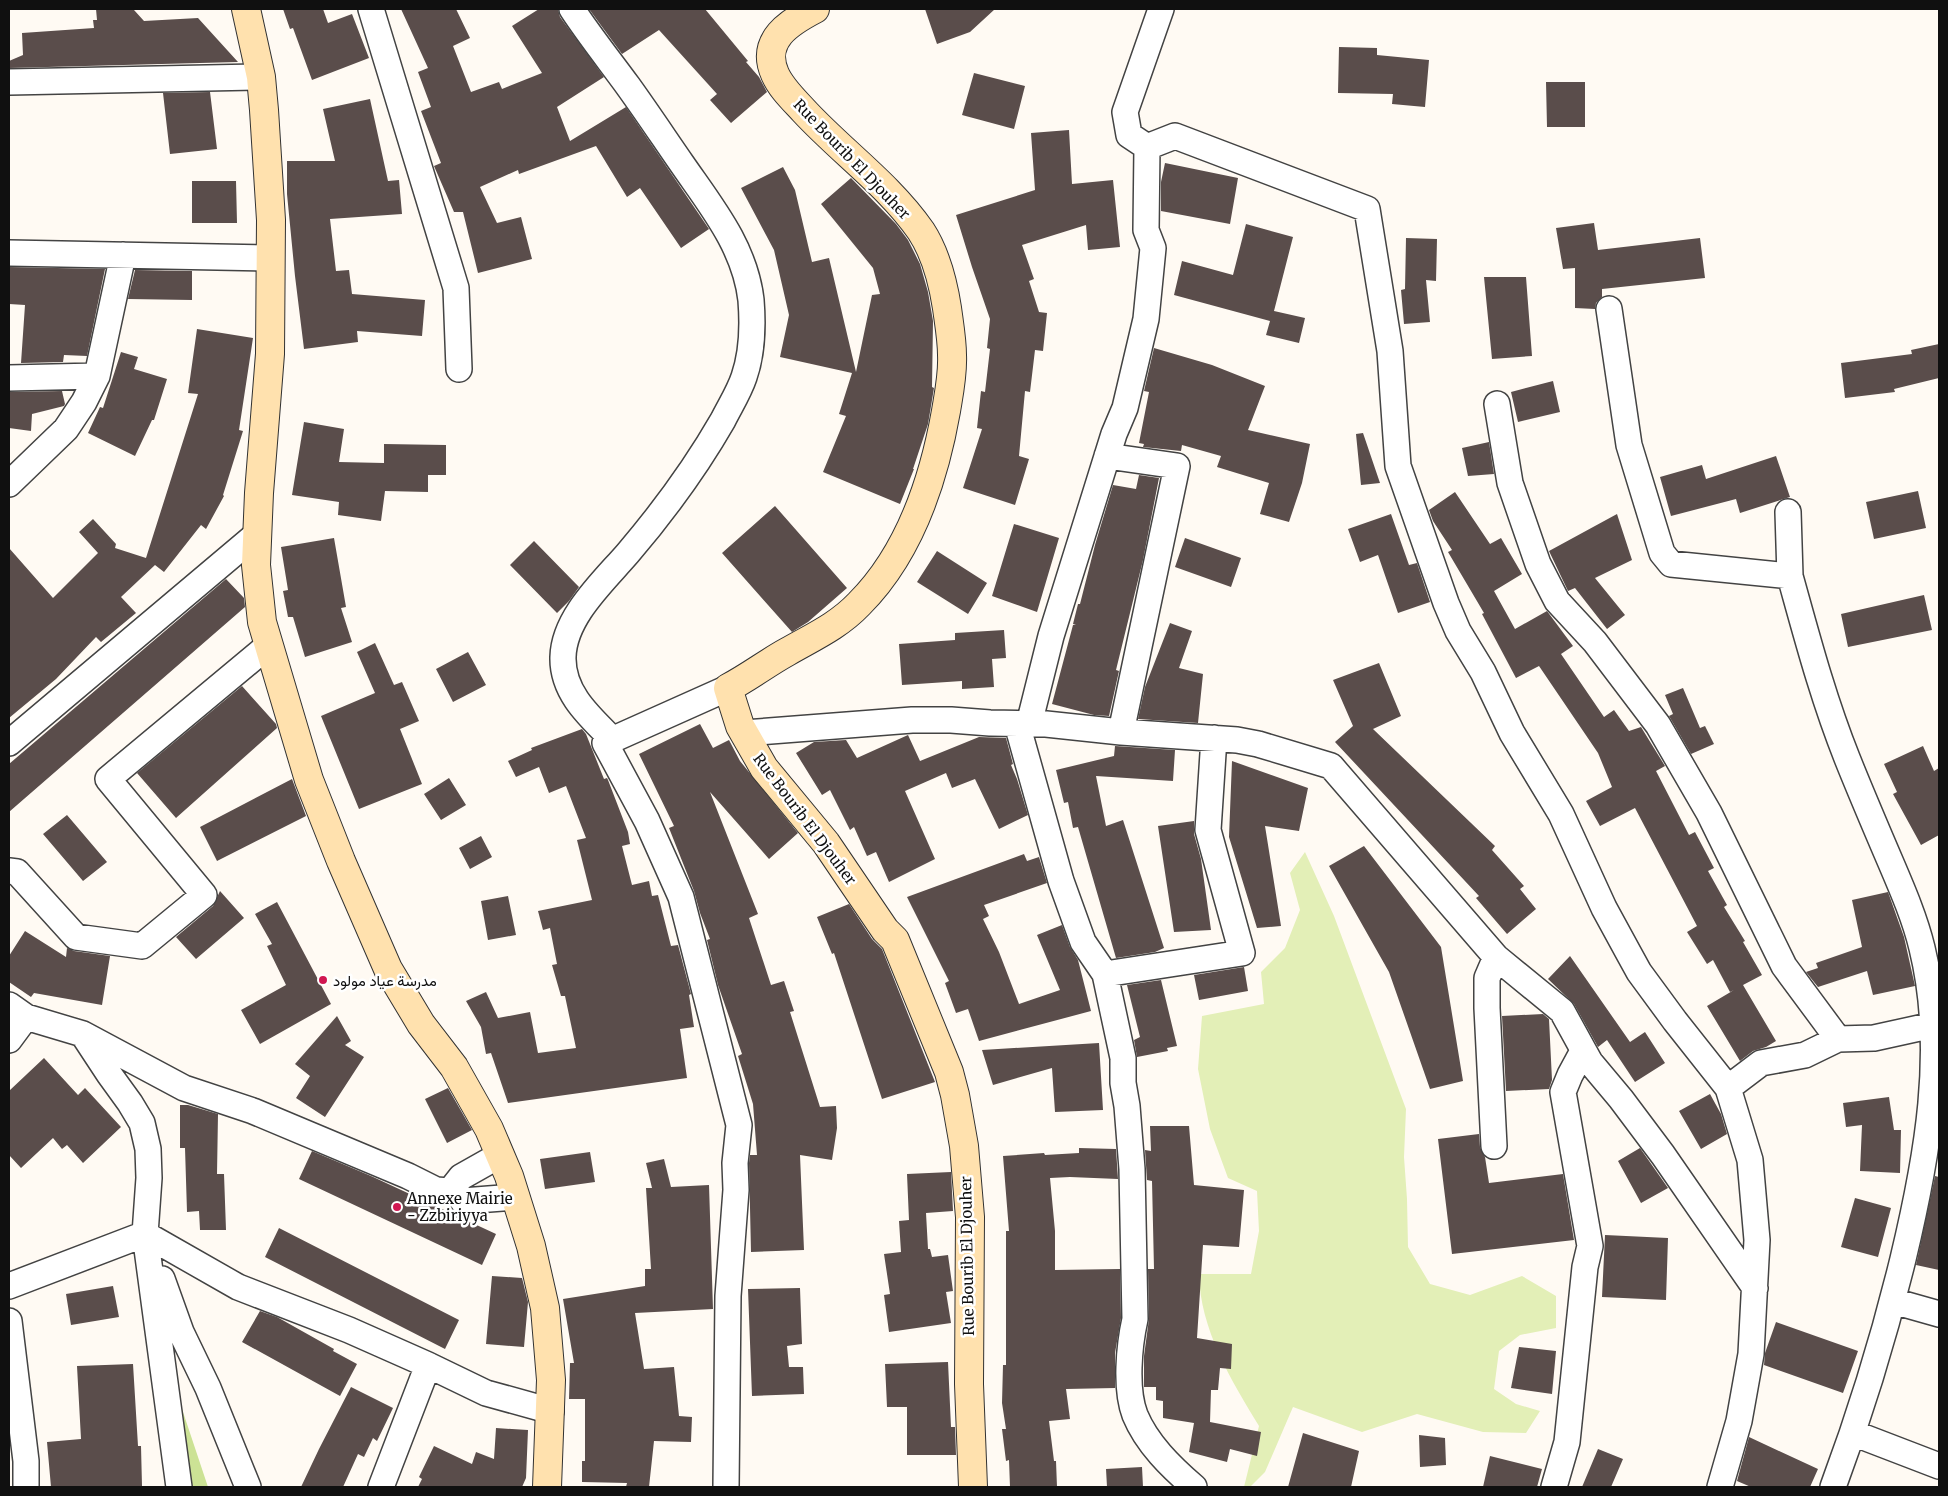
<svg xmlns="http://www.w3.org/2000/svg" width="1948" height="1496" font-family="Merriweather,Vazirmatn,serif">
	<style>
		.green { fill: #e3efb7 }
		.forest { fill: #cce295 }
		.building { fill: #5a4d4b }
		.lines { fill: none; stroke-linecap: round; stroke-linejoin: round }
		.minor-casing { stroke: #434343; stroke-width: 28 }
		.secondary-casing { stroke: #323232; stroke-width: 30 }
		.minor { stroke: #fff; stroke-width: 25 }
		.secondary { stroke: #ffe1ae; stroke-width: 28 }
		.poi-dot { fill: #d11751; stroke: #fff; stroke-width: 2 }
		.labels { text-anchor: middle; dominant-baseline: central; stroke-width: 5; stroke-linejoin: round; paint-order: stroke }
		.street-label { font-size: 15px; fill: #101010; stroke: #fff }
		.poi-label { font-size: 15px; fill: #101010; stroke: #fff; text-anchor: start }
	</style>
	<rect width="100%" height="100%" fill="#fffaf3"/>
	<path class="green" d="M1305 852 1334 916 1406 1109 1404 1157 1407 1199 1408 1247 1430 1284 1470 1295 1522 1276 1556 1296V1328L1520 1335 1499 1351 1494 1389 1516 1404 1540 1411 1526 1433 1483 1432 1417 1414 1362 1432 1293 1407 1265 1472 1250 1487H1244L1259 1426C1231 1380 1200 1329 1199 1274H1251L1259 1231 1257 1191 1228 1178 1210 1129 1198 1069 1202 1016 1264 1004 1261 972 1285 948 1300 910 1290 873Z"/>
	<path class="forest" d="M177 1394 208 1487H188Z"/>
	<path class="building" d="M96 9 134 10 144 21 198 18 238 62 9 68V61L23 55 22 33 94 28 93 20H97Z
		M283 9H323L328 23 352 14 369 58 312 80 293 28 290 29Z
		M401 9H456L470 38 453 46 471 92 499 82 502 89 542 73 512 26 539 9H558L560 17 604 77 557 107 570 141 626 107 709 229 681 248 640 188 627 197 596 146 519 174 518 170 480 187 497 223 521 217 532 259 478 273 463 212H454L434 166 441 163 421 111 431 107 418 72 428 68Z
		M589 9H705L748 61 746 62 759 77 767 92 731 123 710 100 717 94 659 30 622 54Z
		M925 9H995L970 32 937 44Z
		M1339 47 1377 48V55L1429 60 1425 107 1392 104 1393 94 1338 93Z
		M974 73 1025 86 1014 129 962 115Z
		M1546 82H1585V127H1547Z
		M210 92 217 149 170 154 163 93Z
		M370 99 388 181 399 180 402 214 330 219 336 271 349 270 352 294 425 300 422 336 357 331 358 342 304 349 295 276 287 194V161H335L323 109Z
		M1069 130 1072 184 1113 180 1120 247 1088 250 1086 225 1022 245 1034 279 1029 281 1039 312 1047 313 1043 351 1035 350 1030 392 1025 391 1019 456 1029 459 1015 505 963 488 982 429 977 428 981 391 985 392 990 349 987 348 990 319 972 267 956 215 1035 190 1031 133Z
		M1165 163 1238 178 1230 224 1161 211V182Z
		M783 167 795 190 812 262 829 258 856 372 872 295 880 294 873 268 821 204 851 178 896 224 908 240 920 264 928 292 933 321 932 387 934 388 928 424 913 469H914L900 504 823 472 846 416 839 414 852 373 780 357 789 315 774 250 741 188Z
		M192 181H236L237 223H192Z
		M1594 223 1598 250 1700 238 1705 278 1602 289V297L1596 303 1595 309 1575 308V268L1563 269 1556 228Z
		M1246 224 1293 237 1274 311 1305 318 1299 343 1266 335 1270 321 1174 295 1182 261 1233 275Z
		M1406 238 1437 239 1436 281 1426 280 1430 322 1404 324 1401 290 1405 289Z
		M9 267 105 269 87 356 64 355 63 362 21 363 25 305 9 304Z
		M135 270 192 271V300L128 299Z
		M1484 277H1526L1532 356 1492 359Z
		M197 329 253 338 239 430 243 431 223 495 224 496 206 529 201 525 164 572 155 565 121 597 136 613 101 642 96 637 56 679 9 718V548L53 598 98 553 79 532 93 519 116 544 115 548 146 558 198 394 188 393Z
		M1939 344V378L1894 389 1895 392 1845 398 1841 363 1912 354 1911 350Z
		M1154 348 1212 365 1265 386 1248 430 1310 444 1302 483 1289 522 1260 514 1269 483 1217 467 1221 456 1182 445 1181 451 1143 447 1144 444 1139 443 1149 392 1144 391Z
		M121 352 138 357 134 369 167 379 154 420H152L135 456 88 433 100 407 103 408Z
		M1553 381 1560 412 1518 422 1511 392Z
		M62 391 65 404 64 406 32 414 31 431 9 428V392Z
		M304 422 344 429 339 462 384 463V444L446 445V475H428V492L385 491 381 521 338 515 339 502 292 495Z
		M1363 433 1380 483 1361 485 1356 434Z
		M1489 442 1494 474 1468 476 1462 448Z
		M1776 456 1790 497 1740 513 1736 499 1671 516 1660 477 1702 465 1706 479Z
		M1139 475 1159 478 1143 560 1116 670 1119 671 1109 716 1094 715 1052 704 1073 625H1076L1073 624 1078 604H1080L1095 545 1113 485 1136 489Z
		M1918 491 1926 528 1874 539 1866 502Z
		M1455 492 1490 544 1501 538 1522 574 1494 591 1515 629 1547 611 1573 646 1561 654 1604 717 1614 710 1629 731 1641 727 1665 766 1656 771 1689 835 1695 832 1714 868 1708 871 1727 905 1724 907 1745 941 1743 942 1762 975 1743 985 1776 1041 1766 1047 1753 1051 1740 1061 1707 1006 1734 990 1730 992 1713 960 1707 964 1687 932 1697 926 1635 808 1600 826 1586 801 1612 787 1598 753 1539 666 1516 678 1482 614 1484 613 1448 552 1452 550 1433 521 1429 510Z
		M775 506 847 588 808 622 792 632 722 553Z
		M1391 514 1409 565 1417 563 1430 602 1398 613 1378 555 1360 562 1348 529Z
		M1617 514 1632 560 1595 578 1625 615 1607 629 1575 588 1568 591 1549 551Z
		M1014 524 1059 538 1037 612 992 596Z
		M334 538 346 607 341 608 352 642 305 657 293 617H288L283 591 288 590 281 547Z
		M1185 538 1241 558 1231 587 1175 567Z
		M534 541 579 587 569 601 557 613 510 565Z
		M937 551 987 583 968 614 917 582Z
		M226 579 244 598 245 607 9 812V764Z
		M1924 595 1932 630 1848 647 1841 614Z
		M1170 623 1192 631 1179 668 1203 674 1198 723 1138 719 1145 687Z
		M1004 630 1006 658 992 659 994 687 962 689V681L902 685 899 644 955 640V633Z
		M375 643 394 685 402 682 419 721 400 729 422 784 359 809 321 716 375 693 357 652Z
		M468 652 486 685 453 702 436 669Z
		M1379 663 1401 716 1373 729 1495 846 1492 850 1524 886 1520 889 1536 909 1507 934 1476 898 1479 896 1335 742 1353 726 1333 680Z
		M242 686 276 724 277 728 176 818 137 773Z
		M1683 688 1700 728 1705 726 1714 744 1691 754 1669 716 1673 714 1665 695Z
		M700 724 713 748 729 740 740 761 798 833 769 859 710 792 758 914 749 918 771 985 784 981 794 1011 790 1012 820 1107 836 1106 837 1128 832 1160 800 1155 804 1250 751 1252 749 1163 750 1155H757L753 1104 738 1056 742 1054 718 985 707 940 710 939 700 913 694 891 669 828 674 826 639 754Z
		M582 729 586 734 604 779 607 778 608 780 628 832 630 844 622 846 632 885 649 881 652 896 658 895 671 946 678 945 691 994 689 995 694 1027 680 1029 687 1078 508 1103 491 1053 486 1054 481 1027 466 1001 486 992 498 1018 530 1012 538 1053 576 1048 565 996H561L552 965 557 964 550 928 543 930 538 911 592 900 577 840 586 838 566 786 549 793 539 767 516 777 508 761 532 750 531 748Z
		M908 735 920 761 979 737 1006 738 1013 764 1011 765 1017 779 1028 815 999 829 975 779 952 788 946 773 905 791 935 859 889 882 876 852 867 856 854 827 850 830 830 790 822 795 796 753 814 742 846 740 857 758Z
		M1115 746 1175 750 1173 781 1096 776 1106 826 1123 820 1164 948 1155 952 1116 958 1078 827 1073 828 1068 802 1064 803 1056 770 1114 756Z
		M1923 746 1934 771 1939 768V835L1921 845 1893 794 1897 792 1884 764Z
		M1232 761 1308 788 1299 831 1265 826 1281 926 1257 928 1229 837Z
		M449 778 466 805 441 820 424 794Z
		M292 779 306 816 217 861 200 827Z
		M67 815 107 862 83 881 43 834Z
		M1194 821V834L1201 859 1211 930 1174 932 1158 826Z
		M481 836 492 857 470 869 459 848Z
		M1364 846 1441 947 1463 1081 1430 1089 1389 972 1329 866Z
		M1024 854 1027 861 1039 857 1047 883 984 905 989 916 983 919 999 952 1019 1004 1060 990 1037 935 1062 925 1070 947 1078 960 1091 1011 979 1041 968 1009 956 1013 945 983 949 981 907 897Z
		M220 891 244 918 196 959 176 937 213 906Z
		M1888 892 1904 937 1915 986 1873 995 1867 971 1818 987 1806 972 1818 968 1816 963 1862 947 1852 900Z
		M508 896 516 935 488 940 481 901Z
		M277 902 331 1004 260 1044 241 1010 286 985 267 946 272 944 255 914Z
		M849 904 872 939 882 949 935 1082 882 1099 834 953 832 954 817 917Z
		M25 931 66 957 67 948 74 951 110 956 102 1005 34 993 31 997 9 982V956Z
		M1570 956 1630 1042 1645 1032 1665 1063 1635 1082 1607 1040 1598 1047 1574 1004 1548 979Z
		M1244 967 1248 991 1199 1000 1194 975Z
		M1161 980 1177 1046 1167 1048 1168 1051 1137 1057 1134 1040 1140 1037 1127 985Z
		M1543 1014 1549 1019 1552 1080 1549 1089 1506 1091 1502 1016Z
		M337 1016 351 1041 345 1045 364 1057 325 1117 296 1098 310 1076 295 1064Z
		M1099 1043 1103 1110 1055 1112 1052 1068 993 1085 982 1050Z
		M44 1058 78 1095 85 1088 121 1127 83 1163 67 1145 62 1149 53 1138 21 1168 9 1155V1091Z
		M448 1088 472 1130 447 1143 425 1099Z
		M1710 1094 1721 1114 1727 1134 1701 1149 1679 1111Z
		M1889 1097 1894 1130H1901L1900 1173 1860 1171 1862 1125 1846 1127 1843 1103Z
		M180 1105H188L218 1114 217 1174H224L226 1230H200L199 1211 187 1212 185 1148H180Z
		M1150 1126H1189L1194 1185 1244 1190 1239 1247 1203 1245 1197 1338 1232 1344 1231 1369 1220 1368 1218 1390H1211L1210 1422 1261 1432 1257 1456 1230 1449 1227 1462 1189 1452 1194 1423 1163 1418V1401L1156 1400V1387H1144V1356L1149 1319 1148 1269H1154L1152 1181 1147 1180 1145 1150 1151 1151Z
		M1479 1134 1480 1147 1485 1157 1489 1183 1563 1174 1574 1240 1452 1254 1438 1139Z
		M1079 1148 1116 1149 1118 1179 1070 1177 1050 1178 1055 1231V1270L1120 1269 1121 1318 1115 1353V1388L1066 1389 1070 1419 1049 1421 1054 1461H1056L1057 1487H1010L1009 1460 1006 1461 1002 1429H1006L1002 1403 1003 1365H1006V1231H1009L1003 1156 1044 1153 1045 1155 1079 1153Z
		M1640 1148 1668 1188 1641 1203 1618 1161Z
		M312 1151 371 1176 496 1234 482 1265 299 1179Z
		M590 1152 595 1182 545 1189 540 1159Z
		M664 1159 671 1187 709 1185 713 1309 635 1313 644 1369 674 1367 679 1416 692 1417 691 1442 654 1441 649 1487H626L627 1483 582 1482V1461H585V1399H569L570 1363H574L563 1299 645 1286V1269H651L646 1188H652L646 1163Z
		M951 1172 953 1211 926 1213 928 1249H930L932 1257 948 1255 953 1291 946 1292 951 1323 889 1332 884 1295 890 1294 884 1254 901 1252 899 1221 909 1220 907 1174Z
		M1935 1176 1939 1177V1270L1916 1265Z
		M1855 1198 1891 1208 1878 1257 1841 1247Z
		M279 1228 459 1320 445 1349 265 1257Z
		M1605 1235 1668 1238 1666 1300 1602 1297Z
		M492 1276 522 1278 528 1302 524 1347 486 1344Z
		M113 1286 119 1317 71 1325 66 1294Z
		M800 1288 802 1344 787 1346 789 1367H803L804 1394 752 1396 748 1289Z
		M260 1311 277 1317 334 1349 333 1351 357 1364 340 1396 242 1342Z
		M1776 1322 1858 1351 1843 1393 1764 1365 1765 1353Z
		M1519 1347 1556 1351 1552 1394 1511 1388Z
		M948 1362 951 1427H955L956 1455H907V1407H887L885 1364Z
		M133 1364 138 1446H141L142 1486 51 1487 47 1442 81 1439 77 1366Z
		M351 1387 393 1408 377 1441 373 1438 364 1457 358 1454 343 1487H301L319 1449Z
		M496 1428 528 1430 526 1478 522 1487H418L422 1479 419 1477 434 1446 472 1464 476 1452 494 1459Z
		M1303 1433 1359 1451 1351 1487H1288Z
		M1419 1435 1445 1438 1446 1465 1420 1467Z
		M1749 1437 1818 1469 1810 1487H1751L1737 1481Z
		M1598 1449 1623 1459 1611 1487H1582Z
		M1490 1456 1542 1469 1537 1487H1483Z
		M1142 1467 1143 1487H1107L1106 1469Z"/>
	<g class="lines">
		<g class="minor-casing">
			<path id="minor" d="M371 9 456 288 459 369
				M572 9C589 35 609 60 628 86 646 111 664 138 682 164 711 206 745 247 751 300 753 325 752 354 744 377 739 392 730 406 723 420 696 467 663 512 628 553 603 582 564 617 563 657 562 693 590 717 613 740
				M9 82 261 77
				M1147 147 1175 136 1367 209 1390 351 1398 466 1446 603 1458 631 1483 672 1512 733 1561 814 1604 908 1628 952 1639 972 1675 1021 1728 1088 1750 1160 1757 1240 1751 1354 1739 1421 1720 1487
				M1147 147 1129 135 1125 112 1161 9
				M9 253 270 258
				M1609 309 1629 445 1662 553 1671 564 1790 576 1788 512
				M9 378 97 376
				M1497 404 1510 483 1538 564 1557 601 1595 642 1658 725 1709 813 1784 966 1838 1039
				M1107 456 1177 466 1121 732
				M9 484 66 429 84 402 97 376 123 255
				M1790 576C1807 637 1823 698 1847 758 1861 793 1876 828 1891 863 1903 891 1915 919 1922 948 1947 1050 1927 1159 1903 1259 1884 1337 1861 1412 1833 1487
				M1017 724 1061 881 1083 942 1105 974 1123 1058V1083L1127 1106 1132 1169 1135 1319C1129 1346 1125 1389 1135 1415 1147 1444 1171 1467 1194 1487
				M1029 724 1051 636 1114 434 1125 408 1146 319 1153 248 1146 230 1147 147
				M744 733 912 720H951L990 723 1046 724 1121 732 1237 740 1258 744 1331 766 1496 957 1562 1011 1590 1062 1621 1099 1663 1155 1755 1288
				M9 743 257 534
				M9 871 17 872 76 937 142 946 204 895 108 779 269 645
				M1105 974 1242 953 1208 830 1214 738
				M9 1005 26 1017 83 1034 184 1088 253 1111 408 1176 436 1190 450 1191 461 1177 500 1155
				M84 1036 109 1074 130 1103 142 1123 148 1149 149 1178 145 1234 179 1487
				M9 1040 26 1017
				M1728 1088 1761 1063 1805 1055 1838 1039 1874 1038 1933 1025
				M1494 1146 1487 1008V978L1496 957
				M463 1201 515 1197
				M145 1234 238 1287 349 1330 428 1365 486 1393 551 1411
				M162 1279 181 1332 208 1388 248 1487
				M9 1286 145 1234
				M1893 1301 1939 1314
				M9 1321 26 1461V1487
				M1853 1433 1939 1466
				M381 1487 428 1365
				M726 1487 728 1296 736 1190 735 1163 739 1125 681 897 647 821 605 743 728 688
				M1554 1487 1567 1442 1585 1267 1590 1246 1563 1092 1570 1075 1583 1051"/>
		</g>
		<g class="secondary-casing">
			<path id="secondary" d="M246 9 261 77 264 110 271 220 270 354 259 493 256 565 262 622 309 780 341 861 388 969 421 1024 454 1067 489 1129 509 1176 531 1246 545 1308 551 1380 547 1487
				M815 9C790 22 760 40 775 74 781 88 794 100 804 111 842 152 889 185 921 231 936 254 943 282 947 308 949 323 952 340 952 355 953 374 949 393 946 411 934 479 909 554 859 604 838 626 813 637 787 652 767 663 749 677 728 688L740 726 764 768 826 843 885 930 895 940 949 1072 955 1095 964 1146 970 1217 969 1384 973 1487"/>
		</g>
		<use href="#minor" class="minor"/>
		<use href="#secondary" class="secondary"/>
	</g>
	<g class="poi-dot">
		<circle cx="323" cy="980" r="5"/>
		<circle cx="397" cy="1207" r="5"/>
	</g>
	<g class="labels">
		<g class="street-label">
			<text transform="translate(852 159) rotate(46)">Rue Bourib El Djouher</text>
			<text transform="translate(805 819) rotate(53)">Rue Bourib El Djouher</text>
			<text transform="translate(967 1256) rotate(-91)">Rue Bourib El Djouher</text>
		</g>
		<g class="poi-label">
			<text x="333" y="980">مدرسة عياد مولود</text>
			<text x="407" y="1198">Annexe Mairie<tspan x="407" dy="17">- Zzbiriyya</tspan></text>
		</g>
	</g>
	<rect width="1948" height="1496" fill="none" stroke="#101010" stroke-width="20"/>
</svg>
